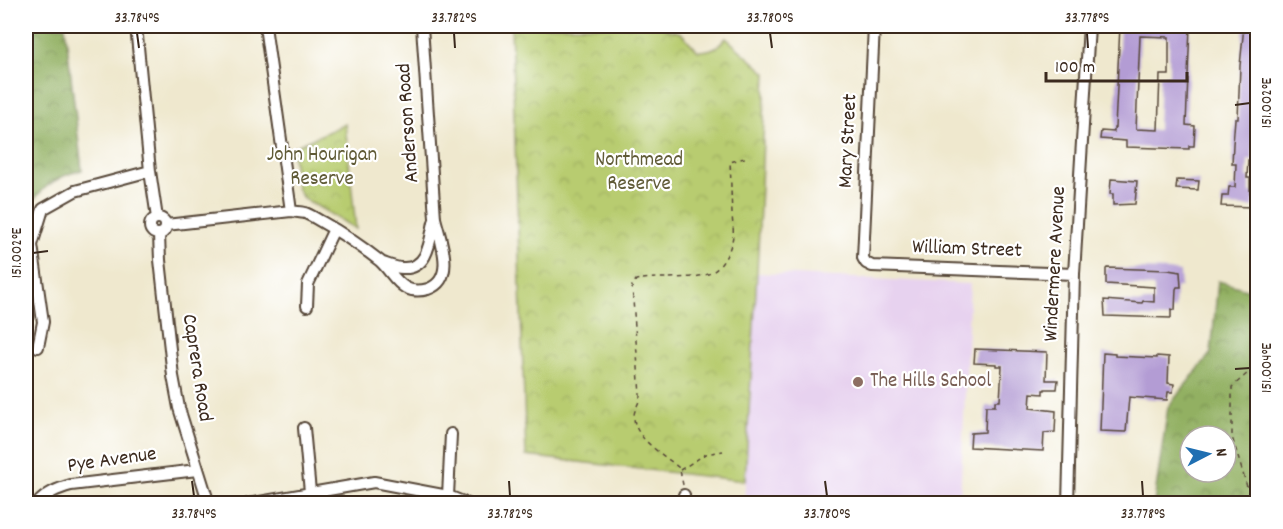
<svg xmlns="http://www.w3.org/2000/svg" width="1283" height="529" font-family="Dekko,sans-serif">
	<style>
		.built { fill: #e7d2ef }
		.forest { fill: url(#forest-crowns); stroke: #666d40; stroke-width: 1.5; fill-rule: evenodd }
		.park { fill: url(#park-crowns); stroke: #7a7b47; stroke-width: 1.5 }
		.lines { fill: none; stroke-linecap: round; stroke-linejoin: round }
		.stream { stroke: #51a4cc; stroke-width: 3 }
		.building { fill: #b39cd4; fill-rule: evenodd }
		.street-casing { stroke: #564638; stroke-width: 14 }
		.path { stroke: #564638; stroke-width: 1.5; stroke-dasharray: 4.5 4.5; stroke-linecap: butt }
		.street { stroke: #fff; stroke-width: 10 }
		.ticks { fill: none; stroke: #3b2a1e; stroke-width: 2 }
		.education-dot { fill: #8d6e63; stroke: #fff; stroke-width: 2 }
		.labels { text-anchor: middle; dominant-baseline: central; stroke-width: 4.5; stroke-linejoin: round; paint-order: stroke }
		.street-label { font-size: 21px; fill: #3b2a1e; stroke: #fff }
		.park-label { font-size: 21px; fill: #605b37; stroke: #fff }
		.education-label { font-size: 21px; fill: #785e54; stroke: #fff; text-anchor: start }
		.neatline { fill: none; stroke: #3b2a1e; stroke-width: 2 }
		.ticks-label { font-size: 15px; text-anchor: middle; fill: #3b2a1e }
	</style>
	<defs>
		<pattern id="forest-crowns" width="20" height="18" patternUnits="userSpaceOnUse" patternTransform="scale(1.5)"><rect width="20" height="18" fill="#92b062"/><path d="M2 6a3 3 0 1 1 6 0M12 15a3 3 0 1 1 6 0" fill="none" stroke="#788f50"/></pattern>
		<pattern id="park-crowns" width="20" height="18" patternUnits="userSpaceOnUse" patternTransform="scale(1.5)"><rect width="20" height="18" fill="#b8cc70"/><path d="M2 6a3 3 0 1 1 6 0M12 15a3 3 0 1 1 6 0" fill="none" stroke="#9faf61"/></pattern>
	</defs>
	<rect width="100%" height="100%" fill="#fff"/>
	<filter id="ink" filterUnits="userSpaceOnUse"><feTurbulence type="fractalNoise" baseFrequency=".0167" numOctaves="2"/><feDisplacementMap in="SourceGraphic" scale="12" xChannelSelector="R" yChannelSelector="G"/><feConvolveMatrix kernelMatrix="1 2 1 2 8 2 1 2 1" color-interpolation-filters="sRGB"/></filter>
	<filter id="wash" filterUnits="userSpaceOnUse"><feTurbulence type="fractalNoise" baseFrequency=".008" numOctaves="4" result="noise"/><feDisplacementMap in="SourceGraphic" scale="24" xChannelSelector="R" yChannelSelector="G"/><feGaussianBlur stdDeviation="1.35" result="paint"/><feColorMatrix in="noise" values="0 0 0 0 0 0 0 0 0 0 0 0 0 0 0 0 0 1.4 0 .05"/><feComposite in="paint" operator="in"/></filter>
	<g filter="url(#wash)">
		<rect width="100%" height="100%" fill="#efe8ce"/>
		<path class="built" d="M757 273 970 284 960 503H744Z"/>
		<path class="forest" d="M26 26H65L82 170C57 176 32 191 27 219 25 225 26 232 26 239Z
			M1218 281 1257 292V503H1154L1168 407 1211 353ZM1190 436H1226V472H1190Z"/>
		<path class="park" d="M511 26H657L681 33 698 51C710 51 719 48 726 38L766 73 757 273 745 481 526 456Z
			M345 124 356 229 303 198 297 188 292 148Z"/>
		<g class="lines">
			<path class="stream" d="M26 97 28 87 34 32 31 26"/>
		</g>
		<g id="blocks">
			<path class="building" d="M1120 26H1190L1186 125 1195 126 1194 146H1189V149L1126 147V141L1100 139 1101 131 1114 132V128H1115ZM1140 36 1169 37V75H1160L1158 130 1136 129Z
				M1244 26H1257V87H1256L1255 100H1254L1253 124H1255L1254 140 1252 160H1248L1247 178H1250V193H1256L1253 207 1221 206 1222 196H1228L1229 187H1235L1236 164H1232L1233 144 1235 119H1238L1240 66Z
				M1111 179 1137 181 1135 204 1113 205V194H1110Z
				M1177 180 1199 181 1198 190 1176 189Z
				M1107 268 1168 270 1180 272 1181 287H1177L1176 289 1175 310 1171 309V318L1105 316 1104 300 1142 303 1143 301 1154 302V287L1106 284V269Z
				M975 349 1047 352 1046 380H1058L1057 389H1045V390H1043V394L1031 393 1030 408 1056 411 1055 432 1044 433 1043 451 970 447 971 433 985 432 986 406H995V401H1000L1002 366H996V364L974 363Z
				M1103 353 1115 354V356L1157 358V356L1169 357 1168 383 1174 384 1173 392H1168L1167 400 1129 397 1126 432 1100 431Z"/>
		</g>
	</g>
	<g filter="url(#ink)">
		<use href="#blocks" fill-opacity="0" stroke="#564638" stroke-width="1.5"/>
		<g class="lines">
			<g class="street-casing">
				<path id="street" d="M136 26 150 171 157 218
					M265 26 291 211
					M874 26 863 258 866 263 872 266 1074 274
					M150 226a8 8 0 1 1 16 0a8 8 0 1 1-16 0Z
					M166 225 291 211C296 212 301 212 305 213 311 215 316 219 322 222 342 233 362 247 380 261 389 269 395 282 406 288 412 291 421 291 428 289 457 279 440 239 435 218L422 26
					M159 235 160 260 173 376 179 408 209 504
					M383 263C389 265 396 268 402 268 428 270 430 241 434 222
					M307 306 308 284 334 229
					M38 347 43 322 32 245 43 209 75 191 150 171
					M304 428 310 492
					M448 496 451 434
					M37 504C47 493 57 489 71 485L197 470
					M248 504 374 482 448 496 468 504
					M682 504 684 495
					M1068 504 1074 274 1089 26"/>
			</g>
			<path class="path" d="M1258 270 1256 272 1258 276
				M680 470 706 454 723 451
				M683 485 680 470 678 467C664 455 635 439 634 418 633 410 640 404 640 395L632 286 636 280C659 276 683 280 705 275 721 272 731 250 733 236 734 228 732 220 732 213 731 196 731 179 730 162L748 157
				M1250 504 1251 500 1232 437V387L1258 364"/>
			<use href="#street" class="street"/>
		</g>
	</g>
	<path class="ticks" d="M137 33 139 48M454 33 455 48M770 33 772 48M1087 33 1088 48M1235 105 1250 103M33 253 48 251M1235 369 1250 368M192 481 194 496M509 481 510 496M825 481 827 496M1142 481 1143 496"/>
	<circle class="education-dot" cx="858" cy="382" r="6"/>
	<g class="labels">
		<g class="street-label">
			<text transform="translate(409 123) rotate(-94)">Anderson Road</text>
			<text transform="translate(849 141) rotate(-87)">Mary Street</text>
			<text transform="translate(967 250) rotate(2)">William Street</text>
			<text transform="translate(1056 264) rotate(-87)">Windermere Avenue</text>
			<text transform="translate(196 368) rotate(81)">Caprera Road</text>
			<text transform="translate(112 461) rotate(-8)">Pye Avenue</text>
		</g>
		<g class="park-label">
			<text x="322" y="156">John Hourigan<tspan x="322" dy="24">Reserve</tspan></text>
			<text x="639" y="161">Northmead<tspan x="639" dy="24">Reserve</tspan></text>
		</g>
		<g class="education-label">
			<text x="870" y="382">The Hills School</text>
		</g>
	</g>
	<rect width="1283" height="529" fill="none" stroke="#fff" stroke-width="66"/>
	<g transform="translate(1208 454) rotate(83)"><circle r="28" fill="#ffffff" stroke="#b1aaa5" stroke-width="1.5"/>
	<path d="M0-4.5L10 22L0 15L-10 22Z" fill="#1f6fb2"/>
	<text y="-9" font-size="16" font-weight="bold" text-anchor="middle" fill="#3b2a1e">N</text>
	</g>
	<path d="M1046 72v9h141v-9" fill="none" stroke="#3b2a1e" stroke-width="3"/>
	<text x="1055" y="72" font-size="18" fill="#3b2a1e" stroke="#ffffff" stroke-width="4.5" paint-order="stroke">100 m</text>
	<rect x="33" y="33" width="1217" height="463" class="neatline"/>
	<g class="ticks-label">
		<text x="137" y="22">33.784°S</text>
		<text x="454" y="22">33.782°S</text>
		<text x="770" y="22">33.780°S</text>
		<text x="1087" y="22">33.778°S</text>
		<text transform="translate(1266 103) rotate(-90)" y="5">151.002°E</text>
		<text transform="translate(16 253) rotate(-90)" y="5">151.002°E</text>
		<text transform="translate(1266 368) rotate(-90)" y="5">151.004°E</text>
		<text x="194" y="518">33.784°S</text>
		<text x="510" y="518">33.782°S</text>
		<text x="827" y="518">33.780°S</text>
		<text x="1143" y="518">33.778°S</text>
	</g>
</svg>
